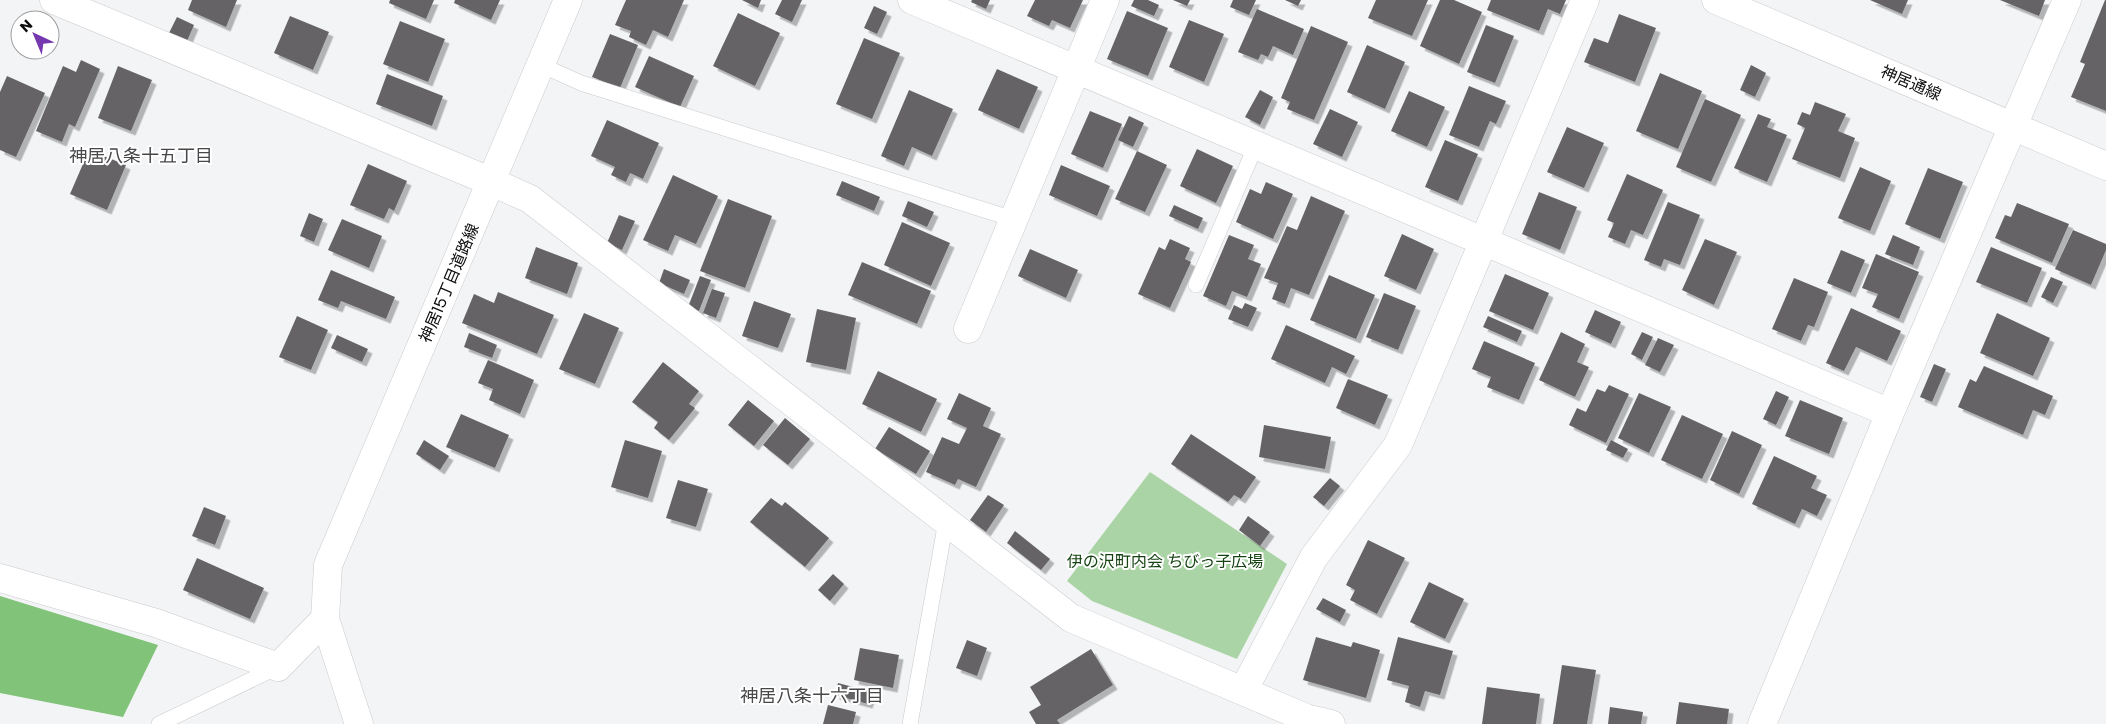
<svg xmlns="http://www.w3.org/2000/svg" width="2106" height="724" font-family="Poppins,'Noto Sans JP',sans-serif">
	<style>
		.green { fill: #aad4a5 }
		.forest { fill: #80c379 }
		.building { fill: #666466; filter: url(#shadow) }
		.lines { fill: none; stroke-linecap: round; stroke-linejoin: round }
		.service-casing { stroke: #cbcbce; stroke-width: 16 }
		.minor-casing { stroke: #cbcbce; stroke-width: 29 }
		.tertiary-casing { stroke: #cbcbce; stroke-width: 29 }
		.service { stroke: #fff; stroke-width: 15 }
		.minor { stroke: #fff; stroke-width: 28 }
		.tertiary { stroke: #fff; stroke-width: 28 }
		.labels { text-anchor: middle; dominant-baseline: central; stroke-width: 4; stroke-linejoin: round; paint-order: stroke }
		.street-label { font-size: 16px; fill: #0d0d0e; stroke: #fff }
		.park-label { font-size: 16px; fill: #144211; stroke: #fff }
		.neighbourhood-label { font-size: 18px; fill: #48484a; stroke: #fff }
	</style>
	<defs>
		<filter id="shadow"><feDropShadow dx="4.5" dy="4.5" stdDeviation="0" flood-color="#0004"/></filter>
	</defs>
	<rect width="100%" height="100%" fill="#f3f4f6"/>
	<path class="green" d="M1150 472 1287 564 1237 659 1092 601 1067 581Z"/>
	<path class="forest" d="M0 596 158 645 123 717 0 693Z"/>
	<path class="building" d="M192 0H237L226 27 188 10Z
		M390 0H434L426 19 389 3Z
		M455 0H500L491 20 454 3Z
		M626 0H684L668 37 653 30 646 45 629 37 631 31 615 25Z
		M742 0H761L758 8Z
		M782 0H802L792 22 775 14Z
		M972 0H990L986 9 971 2Z
		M1035 0H1083L1070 28 1052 20 1049 26 1027 16Z
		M1134 0H1148L1159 5 1154 16 1131 6Z
		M1173 0H1190L1187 6Z
		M1233 0H1256L1249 15 1230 7Z
		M1285 0H1301L1298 6Z
		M1376 0H1428L1412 36 1368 18Z
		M1440 0H1454L1482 12 1459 64 1420 46Z
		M1491 0H1566L1560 14 1548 9 1539 31 1487 10Z
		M1870 0H1908L1902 14Z
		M2000 0H2045L2039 16Z
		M2105 0H2106V111L2071 97 2085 64 2080 62Z
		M874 6 887 12 877 34 864 28Z
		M1257 9 1304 29 1293 55 1273 46 1268 57 1261 54 1258 60 1238 52Z
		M1127 11 1168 28 1148 76 1107 59Z
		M738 13 780 33 755 86 713 66Z
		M1619 14 1656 28 1635 82 1584 62 1594 38 1608 43Z
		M290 16 329 32 313 70 274 53Z
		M177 17 194 25 187 41 169 33Z
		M1189 20 1224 34 1204 82 1169 67Z
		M400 21 445 39 428 82 383 64Z
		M1486 25 1514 36 1495 83 1467 72Z
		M1311 26 1348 42 1314 120 1287 109 1290 102 1281 98Z
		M610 34 638 45 620 88 592 77Z
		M864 38 900 53 872 119 836 104Z
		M1367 45 1405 62 1385 109 1347 92Z
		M649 56 694 76 680 107 635 87Z
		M81 60 100 69 75 127 69 124 62 142 36 131 63 66 76 72Z
		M1751 65 1766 73 1755 97 1740 90Z
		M118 66 152 80 131 131 98 118Z
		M997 69 1038 87 1019 129 978 110Z
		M1660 73 1702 91 1678 149 1636 131Z
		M387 74 443 96 432 126 376 104Z
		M7 76 45 93 16 157 0 150V92Z
		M1469 86 1506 101 1496 124 1490 121 1479 147 1449 135Z
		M909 90 953 109 932 156 912 147 904 166 881 156Z
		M1260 90 1273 97 1260 125 1245 117Z
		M1409 91 1445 107 1427 147 1391 131Z
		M1705 99 1741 115 1711 182 1676 167Z
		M1815 102 1846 114 1838 131 1855 138 1840 178 1792 159 1805 128 1797 124 1802 112 1810 115Z
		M1330 109 1358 122 1342 157 1313 144Z
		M1090 111 1122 124 1103 168 1071 154Z
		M1758 114 1771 119 1767 127 1787 135 1767 182 1734 168Z
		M1129 116 1144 123 1133 147 1118 140Z
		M607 120 659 143 643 179 630 173 626 182 611 175 615 167 591 156Z
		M1567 127 1604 143 1584 188 1547 172Z
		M1445 140 1478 154 1458 201 1425 187Z
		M1197 149 1233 166 1216 203 1180 186Z
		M89 150 126 165 107 210 70 194Z
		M1137 151 1167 165 1145 212 1115 199Z
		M368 164 407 181 394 211 389 208 384 219 350 205Z
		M1061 165 1110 186 1097 216 1049 195Z
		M1860 167 1891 181 1870 231 1838 218Z
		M1928 168 1963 182 1940 239 1905 224Z
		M1627 174 1663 190 1643 235 1631 230 1625 244 1608 237 1614 223 1607 220Z
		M673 175 718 196 696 244 675 235 668 251 643 240Z
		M842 181 880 197 874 211 836 195Z
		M1266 182 1293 194 1273 239 1236 222 1250 189 1261 194Z
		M1539 192 1577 207 1560 250 1522 234Z
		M1311 196 1345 211 1309 295 1291 288 1285 304 1272 299 1278 283 1264 278 1287 226 1297 230Z
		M728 199 772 216 745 288 700 271Z
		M908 201 934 212 927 227 902 216Z
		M1668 202 1700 215 1680 265 1664 259 1661 267 1644 260Z
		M2017 203 2069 224 2052 263 1995 238 2005 215 2011 217Z
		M1174 205 1203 218 1198 229 1169 216Z
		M309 213 323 219 314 242 300 236Z
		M619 215 635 221 622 250 607 243Z
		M342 219 382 236 369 268 328 250Z
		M902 222 950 243 931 286 884 265Z
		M2073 230 2106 244V250L2091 285 2055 269Z
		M1402 234 1434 249 1416 290 1384 276Z
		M1229 235 1254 245 1248 259 1261 264 1247 297 1232 291 1226 306 1203 296Z
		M1893 235 1920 247 1913 265 1885 254Z
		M1170 239 1190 248 1185 259 1191 262 1170 308 1138 294 1159 247 1165 250Z
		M1705 239 1737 252 1714 305 1682 290Z
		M536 247 578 263 567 294 525 278Z
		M1991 247 2042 268 2027 303 1976 282Z
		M1030 249 1078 270 1066 298 1018 276Z
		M1841 250 1865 260 1851 293 1827 283Z
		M1876 254 1919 272 1899 319 1872 307 1878 294 1862 288Z
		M862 262 931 291 917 324 848 295Z
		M664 269 690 280 684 294 659 283Z
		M331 270 395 297 386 319 341 301 338 308 318 300Z
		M1505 274 1549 293 1533 330 1489 311Z
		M1329 275 1375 295 1356 339 1310 320Z
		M700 276 711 280 699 311 688 307Z
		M2051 277 2063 282 2053 303 2041 297Z
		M1794 278 1828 292 1814 327 1808 325 1801 341 1772 329Z
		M712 289 725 293 716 318 703 313Z
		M498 292 554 315 537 354 462 323 474 294 494 303Z
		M1384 293 1416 306 1398 350 1366 337Z
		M754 301 791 314 778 348 742 336Z
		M1245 303 1257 308 1248 327 1228 319 1234 305 1242 309Z
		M1851 308 1901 331 1887 361 1856 347 1844 371 1826 363Z
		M817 309 856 318 846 370 806 362Z
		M1595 310 1621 322 1611 344 1585 332Z
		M584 313 619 328 595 384 559 369Z
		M1997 313 2050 338 2033 376 1980 353Z
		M297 316 328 330 311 370 279 357Z
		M1488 316 1522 331 1517 342 1483 327Z
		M1286 325 1355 356 1346 374 1332 367 1325 383 1271 359Z
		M1561 332 1585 344 1577 362 1589 367 1575 397 1539 380Z
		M1642 332 1653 337 1642 360 1631 354Z
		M469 333 497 345 492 358 464 347Z
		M337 335 368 349 362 362 331 348Z
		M1658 338 1674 345 1660 372 1645 365Z
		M1484 341 1535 363 1519 400 1487 387 1491 377 1472 369Z
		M488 360 534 380 520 414 489 400 493 389 478 383Z
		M663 362 699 391 689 404 695 408 669 440 654 428 658 422 632 402Z
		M1934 364 1946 369 1932 402 1920 397Z
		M1984 366 2053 396 2045 415 2033 410 2023 435 1958 407 1970 379 1976 382Z
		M878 371 937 399 921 432 862 404Z
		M1348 379 1388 395 1375 425 1336 408Z
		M1609 385 1629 394 1606 443 1569 425 1577 408 1586 412 1597 389 1605 392Z
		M1776 391 1789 397 1776 425 1763 419Z
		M959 393 991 408 983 426 1001 434 976 487 958 479 955 485 926 472 942 437 959 444 967 428 947 419Z
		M1639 393 1671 407 1649 453 1618 438Z
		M748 400 774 421 754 446 728 425Z
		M1800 400 1843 418 1829 454 1785 436Z
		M461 414 509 435 495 468 446 447Z
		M1682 415 1723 434 1702 479 1661 460Z
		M785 418 810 439 788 465 763 445Z
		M1264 425 1331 437 1325 469 1259 457Z
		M889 427 930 451 916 474 875 449Z
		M1732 431 1762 445 1739 494 1710 480Z
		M1191 434 1256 477 1241 499 1234 495 1228 502 1171 464Z
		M424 440 449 456 440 470 416 454Z
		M625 440 662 451 648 498 611 487Z
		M1611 440 1628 449 1623 458 1606 450Z
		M1774 456 1817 476 1811 488 1827 495 1817 516 1802 509 1795 524 1752 504Z
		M1330 478 1340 486 1324 506 1313 497Z
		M678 480 708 489 696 527 666 518Z
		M988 495 1004 505 986 532 970 520Z
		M771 498 782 506 785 502 829 538 805 567 750 522Z
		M204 507 226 516 215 545 192 536Z
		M1248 516 1270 532 1260 546 1239 530Z
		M1015 531 1050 559 1041 570 1007 543Z
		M1368 540 1405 558 1377 614 1350 600 1355 590 1346 585Z
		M197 558 264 588 250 619 183 590Z
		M833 574 844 584 830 601 818 590Z
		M1429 582 1464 599 1445 639 1410 622Z
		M1323 598 1346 610 1340 622 1316 609Z
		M1316 637 1351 647 1353 642 1380 650 1366 698 1303 680Z
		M1398 637 1453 651 1440 695 1425 691 1420 707 1405 702 1409 686 1387 680Z
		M967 640 987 648 977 676 956 668Z
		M860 648 899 655 893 688 854 680Z
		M1091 649 1113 685 1057 720 1060 724H1036L1029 712 1041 705 1030 687Z
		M1562 665 1596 670 1587 724H1553Z
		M838 683 872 692 868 704 835 695Z
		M1487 687 1540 694 1536 724H1482Z
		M1679 702 1729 709 1727 724H1676Z
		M828 705 856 712 853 724H823Z
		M1610 707 1643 712 1641 724H1608Z"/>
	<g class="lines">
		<g class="service-casing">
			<path id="service" d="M541 65 581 83 1013 219
				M1196 285 1256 145
				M159 724 278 667
				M910 724 946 521"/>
		</g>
		<g class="minor-casing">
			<path id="minor" d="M54 0 492 182 530 199 1071 618 1306 718 1331 724
				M912 0 1890 413
				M968 329 1105 0
				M0 578 156 623 278 667 325 619
				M1243 691 1314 557 1398 445 1585 0
				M359 724 325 619 328 565 568 0
				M1762 724 1890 413 2067 0"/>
		</g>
		<g class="tertiary-casing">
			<path id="tertiary" d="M1716 0 2106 166"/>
		</g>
		<use href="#service" class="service"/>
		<use href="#minor" class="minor"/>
		<use href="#tertiary" class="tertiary"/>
	</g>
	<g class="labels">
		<g class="street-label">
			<text transform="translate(1911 83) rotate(23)">神居通線</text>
			<text transform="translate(449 283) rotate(-67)">神居15丁目道路線</text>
		</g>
		<g class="park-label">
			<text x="1165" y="561">伊の沢町内会 ちびっ子広場</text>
		</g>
		<g class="neighbourhood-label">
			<text x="141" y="155">神居八条十五丁目</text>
			<text x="812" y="695">神居八条十六丁目</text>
		</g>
	</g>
	<g transform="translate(35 35) rotate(316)"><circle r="24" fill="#ffffff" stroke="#9e9e9f"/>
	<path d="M0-4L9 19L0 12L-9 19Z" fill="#7538ae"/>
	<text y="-8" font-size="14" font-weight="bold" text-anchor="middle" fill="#0d0d0e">N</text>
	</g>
</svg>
